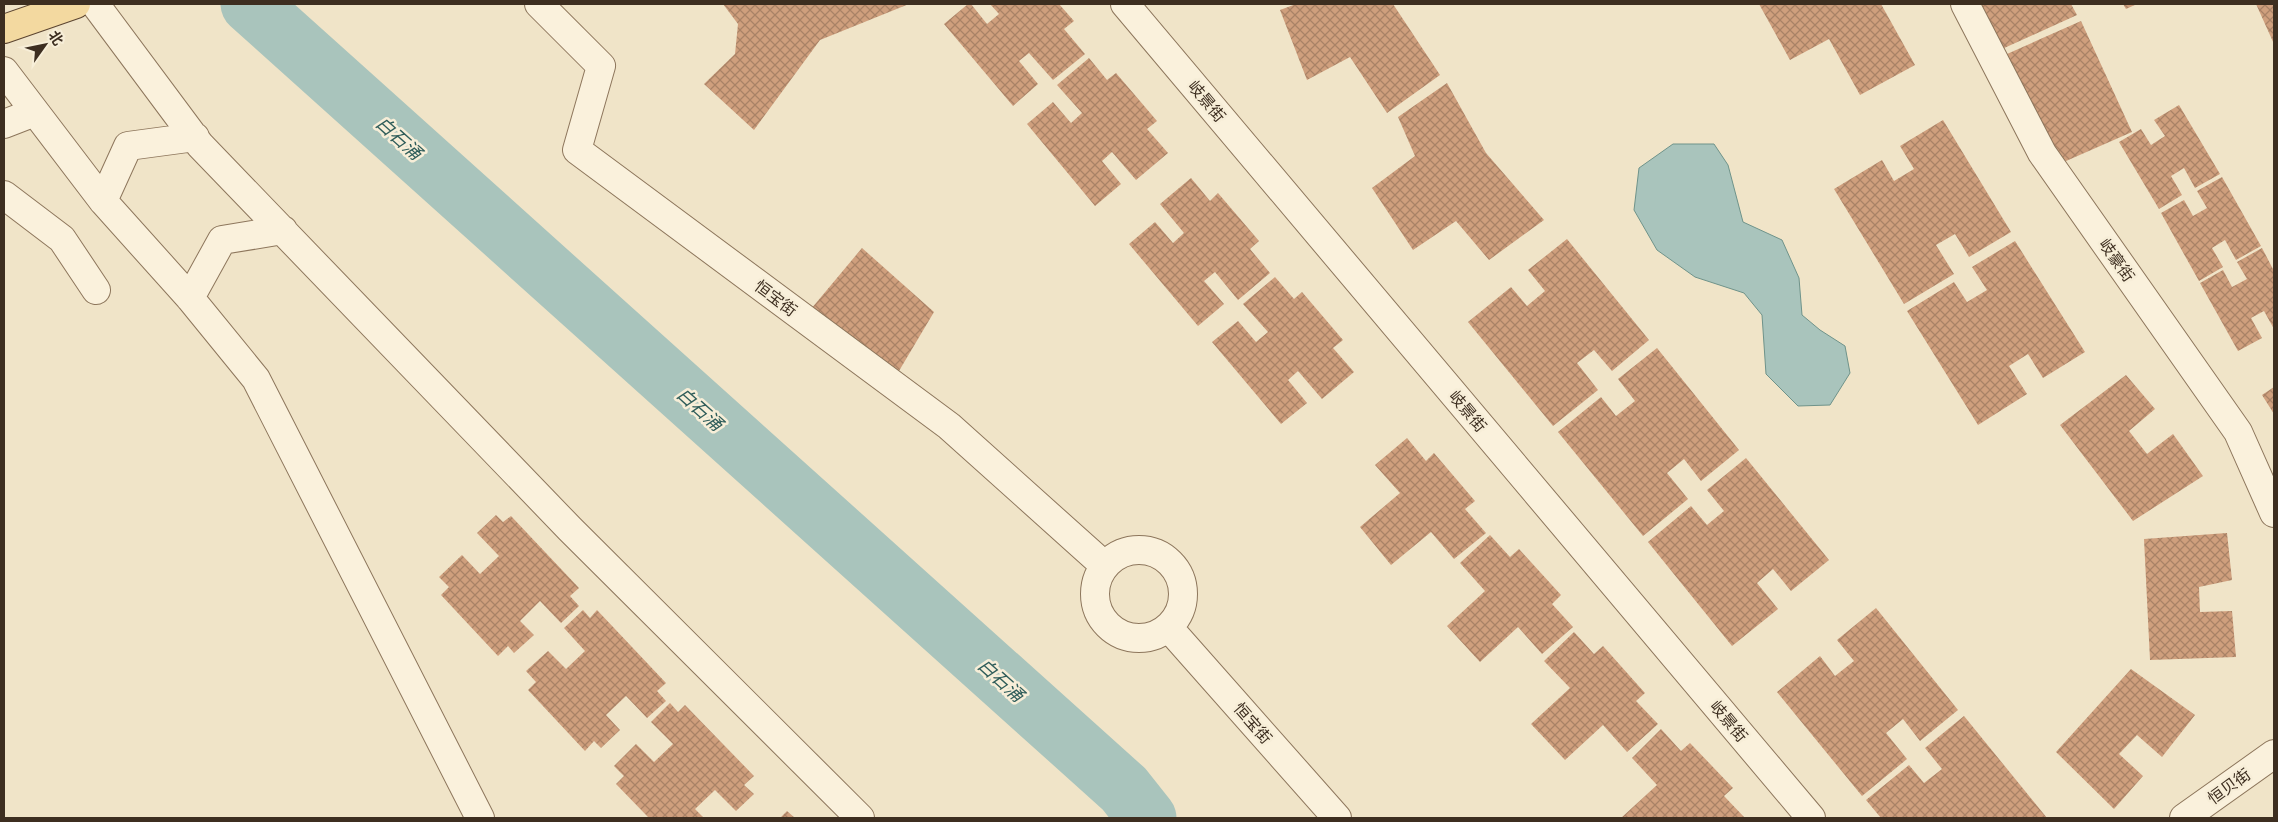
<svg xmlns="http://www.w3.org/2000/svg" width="2278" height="822" font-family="Merriweather,'Noto Sans SC',serif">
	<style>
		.water { fill: #a9c4bc; stroke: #6f938a }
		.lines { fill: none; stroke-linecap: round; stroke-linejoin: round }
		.river { stroke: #a9c4bc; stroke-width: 59 }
		.building { fill: url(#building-cross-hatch) }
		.minor-casing { stroke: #8d765c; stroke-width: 30 }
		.major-casing { stroke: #5b4430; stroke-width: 30 }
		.minor { stroke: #faf1dc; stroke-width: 28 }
		.major { stroke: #f3d9a0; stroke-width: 28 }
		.labels { text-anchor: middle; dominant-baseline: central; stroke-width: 5; stroke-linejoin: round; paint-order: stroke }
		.street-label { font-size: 16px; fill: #3d2e20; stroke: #f7eed8 }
		.water-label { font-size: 18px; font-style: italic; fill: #2f5d5a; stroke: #f7eed8 }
	</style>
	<defs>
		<pattern id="building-cross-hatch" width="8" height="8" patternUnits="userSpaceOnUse" patternTransform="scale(1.25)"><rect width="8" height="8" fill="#cf9f7d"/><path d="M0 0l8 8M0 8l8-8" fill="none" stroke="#a98266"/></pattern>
	</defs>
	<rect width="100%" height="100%" fill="#f0e4c8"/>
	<path class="water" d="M1673 144H1714L1728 165 1743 222 1782 240 1799 278 1802 315 1820 330 1845 346 1850 373 1830 405 1798 406 1766 374 1762 315 1744 293 1695 277 1657 250 1634 210 1639 168Z"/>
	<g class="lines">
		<path class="river" d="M250 4 1124 789 1147 818"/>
	</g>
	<path class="building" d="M723 4H909L820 40 754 130 704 84 735 54 738 24Z
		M968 4H971L987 24 999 14 990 4H1059L1074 21 1064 29 1085 54 1053 80 1029 53 1019 61 1038 84 1013 106 944 24Z
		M1296 4H1393L1440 75 1387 113 1350 57 1307 80 1280 10Z
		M1759 4H1881L1915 65 1860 95 1829 39 1790 60Z
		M1981 4H2071L2077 15 2002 49Z
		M2123 4H2137L2126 9Z
		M2256 4H2274V44Z
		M2081 21 2132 132 2057 165 2007 54Z
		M1089 58 1107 80 1116 73 1157 121 1147 129 1168 153 1136 180 1112 152 1102 161 1121 184 1095 206 1027 124 1053 102 1071 123 1082 113 1057 85Z
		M1447 83 1486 153 1544 220 1489 260 1456 221 1413 250 1372 188 1415 156 1398 117Z
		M2179 105 2220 174 2195 188 2184 168 2171 176 2182 195 2159 209 2119 142 2141 129 2151 145 2165 136 2154 120Z
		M1943 120 2011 232 1969 257 1955 234 1936 245 1954 274 1904 304 1834 189 1882 160 1894 181 1914 169 1900 146Z
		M2222 177 2261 246 2236 260 2225 240 2212 248 2223 267 2199 281 2161 213 2184 200 2193 216 2207 208 2197 191Z
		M1191 178 1210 201 1218 193 1259 241 1250 249 1270 273 1238 300 1215 272 1204 281 1224 304 1198 326 1129 244 1155 222 1173 243 1184 233 1160 204Z
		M1567 239 1649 340 1612 371 1594 350 1577 363 1598 390 1553 426 1468 322 1511 287 1527 306 1545 291 1528 270Z
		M2015 241 2085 352 2043 378 2028 354 2009 366 2027 394 1978 425 1907 311 1954 282 1967 302 1987 290 1972 267Z
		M862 248 934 312 896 376 811 309Z
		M2262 248 2274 271V329L2264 311 2251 318 2262 338 2238 351 2200 283 2223 270 2232 287 2247 279 2237 262Z
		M1275 277 1294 299 1302 292 1343 340 1333 348 1354 372 1322 399 1298 371 1288 380 1307 403 1281 424 1212 342 1238 321 1256 342 1268 332 1243 304Z
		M1657 348 1739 450 1701 481 1684 459 1667 473 1688 499 1643 536 1558 432 1601 397 1616 416 1635 401 1618 379Z
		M2126 375 2155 409 2129 431 2147 454 2173 434 2203 476 2133 521 2060 425Z
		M2274 387V414L2262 395Z
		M1407 438 1426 461 1434 453 1475 501 1465 509 1486 533 1454 559 1431 532 1391 565 1360 527 1400 493 1375 465Z
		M1746 458 1829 560 1791 591 1773 569 1757 583 1778 609 1732 646 1648 542 1691 506 1707 525 1724 511 1707 490Z
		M496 515 503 522 511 516 579 588 570 596 579 606 561 623 540 601 520 621 534 635 514 653 508 646 498 656 441 595 449 587 439 577 462 555 480 574 499 556 477 533Z
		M2227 533 2232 580 2199 587 2200 612 2232 611 2236 657 2150 660 2144 539Z
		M1490 535 1510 557 1519 549 1561 595 1552 604 1573 627 1542 654 1518 627 1480 662 1447 626 1485 591 1460 563Z
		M1876 608 1958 710 1920 741 1903 719 1886 733 1907 759 1862 796 1777 692 1820 656 1835 676 1854 661 1837 640Z
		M583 610 590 618 597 610 666 683 657 691 666 701 647 718 626 696 606 715 620 730 601 748 594 741 585 751 528 690 536 682 526 671 548 651 566 669 585 651 564 628Z
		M1574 632 1594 654 1603 646 1645 693 1636 701 1658 724 1627 752 1603 725 1565 760 1531 724 1570 688 1544 661Z
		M2131 669 2195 715 2162 757 2137 735 2119 754 2143 776 2114 809 2056 752Z
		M670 703 678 712 685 705 754 776 744 785 754 794 736 811 715 790 695 809 704 818H649L616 784 624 776 614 766 636 744 654 762 673 744 651 722Z
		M1964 716 2047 818H1881L1866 800 1909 765 1924 783 1942 769 1925 748Z
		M1661 729 1681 751 1690 743 1733 788 1724 796 1745 818H1621L1657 785 1632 758Z
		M787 811 795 818H780Z"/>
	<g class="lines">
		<g class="minor-casing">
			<path id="minor" d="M95 4 200 145 570 529 860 818
				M539 4 601 66 577 150 949 426 1105 566
				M1125 4 1811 818
				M1965 4 2042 153 2238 432 2274 513
				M4 71 103 201 190 298 256 379 480 818
				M4 124 35 112
				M4 195 62 239 96 290
				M103 201 128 146 195 137
				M190 298 222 240 283 230
				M1095 594a44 44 0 1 1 88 0a44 44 0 1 1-88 0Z
				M1168 627 1337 818
				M2184 818 2274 754"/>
		</g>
		<g class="major-casing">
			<path id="major" d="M4 29 76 4"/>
		</g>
		<use href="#minor" class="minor"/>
		<use href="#major" class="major"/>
	</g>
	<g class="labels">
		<g class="street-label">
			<text transform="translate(1207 101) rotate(50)">岐景街</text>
			<text transform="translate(2117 260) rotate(55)">岐豪街</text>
			<text transform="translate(776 298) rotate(37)">恒宝街</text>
			<text transform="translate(1468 411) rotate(50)">岐景街</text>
			<text transform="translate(1729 721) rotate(50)">岐景街</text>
			<text transform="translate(1253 723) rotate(49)">恒宝街</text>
			<text transform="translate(2229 786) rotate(-36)">恒贝街</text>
		</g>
		<g class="water-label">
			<text transform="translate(399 138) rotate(42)">白石涌</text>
			<text transform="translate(700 409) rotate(42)">白石涌</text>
			<text transform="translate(1001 680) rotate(42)">白石涌</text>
		</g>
	</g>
	<rect width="2278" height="822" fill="none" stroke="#3d2e20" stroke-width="10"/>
	<g transform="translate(45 45) rotate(57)" stroke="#f7eed8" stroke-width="4" paint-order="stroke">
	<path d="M0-4L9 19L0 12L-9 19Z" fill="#3d2e20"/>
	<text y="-8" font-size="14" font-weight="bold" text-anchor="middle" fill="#3d2e20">北</text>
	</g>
</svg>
